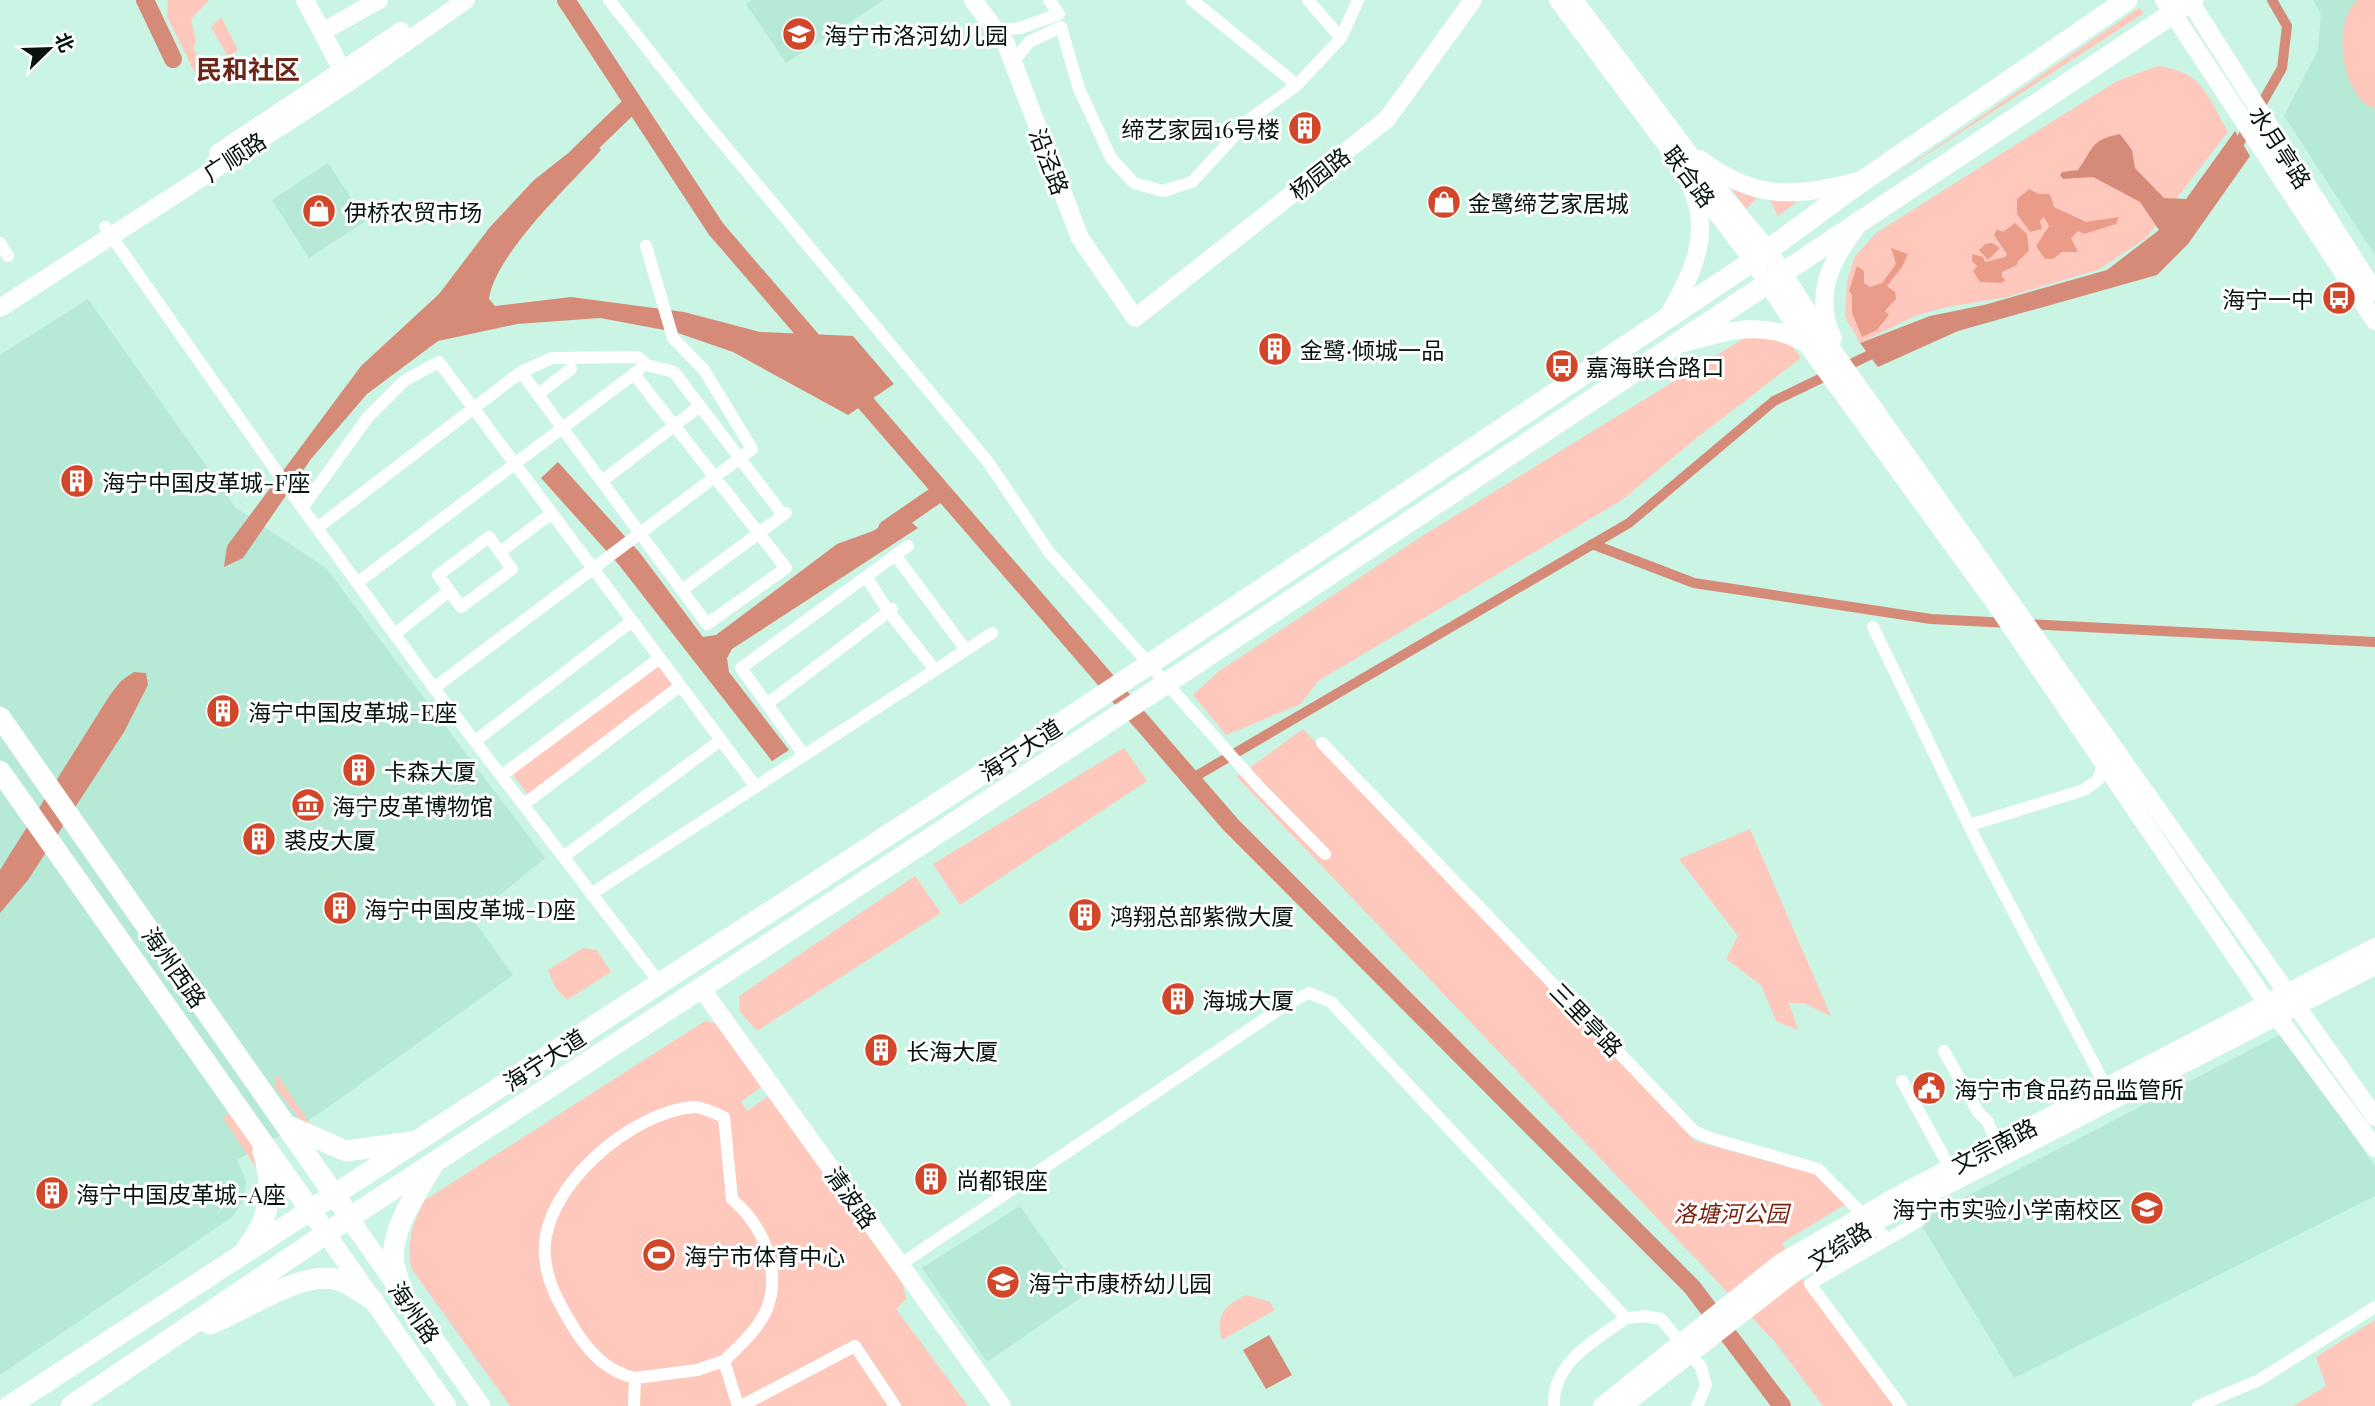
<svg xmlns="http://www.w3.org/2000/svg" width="2375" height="1406" font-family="'Playfair Display','Noto Sans SC',serif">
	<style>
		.built { fill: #b6e9d6 }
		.green { fill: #fec9bc }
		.forest { fill: #ea9c89 }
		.water { fill: #d68a78 }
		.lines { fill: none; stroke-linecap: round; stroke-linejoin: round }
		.canal { stroke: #d68a78; stroke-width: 10 }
		.river { stroke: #d68a78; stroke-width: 18 }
		.street { stroke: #fff; stroke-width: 12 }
		.secondary { stroke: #fff; stroke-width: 18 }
		.primary { stroke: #fff; stroke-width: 19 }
		.highway { stroke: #fff; stroke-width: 21 }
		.labels { text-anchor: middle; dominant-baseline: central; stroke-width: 6; stroke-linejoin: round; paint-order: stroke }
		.poi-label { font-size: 23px; fill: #05140e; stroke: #fff; text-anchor: start }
		.street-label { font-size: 23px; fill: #05140e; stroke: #fff }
		.park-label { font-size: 23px; font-style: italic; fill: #7a1f0b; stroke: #fff }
		.quarter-label { font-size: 26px; font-weight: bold; fill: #6a2718; stroke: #fff }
	</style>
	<rect width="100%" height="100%" fill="#caf4e4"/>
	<path class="built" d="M752 0H884L786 63 746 4Z
		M2313 0H2375V255L2284 116 2318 50 2321 14Z
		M328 163 366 221 309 258 272 200Z
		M88 299 236 508 326 568 545 858 472 918 513 975 317 1115 237 1160 246 1180 244 1200 232 1217 0 1375V355Z
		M2283 1033 2375 1167V1196L2014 1378 1919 1221Z
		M1020 1206 1083 1296 987 1362 922 1268Z"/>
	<path class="green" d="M168 0H209L191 19 196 40 193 49 214 77 200 83 167 17Z
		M2357 0H2375V109C2371 107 2364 104 2361 100 2340 76 2334 23 2357 0Z
		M2139 8 2144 13 1891 178Z
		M221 17 238 50 228 57 211 27Z
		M2158 66C2203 72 2207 95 2228 132L2146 238 2100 269 2007 297 1942 308 1915 316 1860 343 1845 317 1847 281 1855 256 1876 233 2117 81Z
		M1731 188 1757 198 1746 209Z
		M1770 200 1798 201 1778 216Z
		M1772 321 1801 358 1699 436 1622 500 1318 681 1301 704 1226 735 1193 695 1218 672 1419 538Z
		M658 663 674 685 528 795 511 772Z
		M1303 729 1695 1141 1814 1174 1846 1204 1782 1243 1808 1288 1899 1406H1823L1774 1341 1237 777Z
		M1124 748 1147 781 960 905 933 864Z
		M1750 829 1831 1016 1803 1003H1789L1798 1030 1776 1021 1761 985 1726 959 1738 936 1679 859Z
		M915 876 941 913 757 1031 740 1012 739 996Z
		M583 948 597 950 611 972 567 1000 555 987 548 970Z
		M705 1021 719 1024 761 1087 741 1102 748 1111 769 1095 903 1284 906 1299 896 1309 968 1406H510L411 1268C407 1241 412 1224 425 1200Z
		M278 1076 314 1130 310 1132 274 1086 277 1083 274 1077Z
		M230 1113 262 1158 257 1169 223 1118Z
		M1247 1295 1270 1302 1275 1310 1222 1340C1215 1316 1225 1304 1247 1295Z
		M2375 1320V1406H2293L2326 1386 2316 1357Z"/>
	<path class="forest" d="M2029 189 2039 194H2050L2054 207 2086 222 2119 217 2116 224 2084 234 2078 231 2071 238 2078 252H2062L2053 259H2045L2036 246 2049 226 2044 217 2040 221 2042 229 2030 232 2017 214V199Z
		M2015 223 2027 234 2029 251 2018 261 2017 265 2002 272V277L2006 280 2001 283 1980 282 1973 271 1977 266 1972 261V254L1983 257 1985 262 2005 257 2007 254 1994 235 1997 229 2003 232Z
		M1992 243 2000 248 1988 260 1979 250 1985 244Z
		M1891 248 1908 254 1902 267 1887 286 1895 292 1896 299 1885 311 1889 315 1877 330 1862 337 1852 313V295L1849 291 1857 266 1864 271V283L1870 287 1882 283 1896 264Z"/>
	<path class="water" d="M2235 131 2250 156 2188 244 2157 275 1958 331 1878 367 1860 343 1930 316 1984 305 2107 270 2159 230 2140 202 2093 177 2063 179 2060 175 2062 172 2078 170C2094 148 2090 140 2120 134L2132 150 2135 168 2164 198 2186 199Z
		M590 136 601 150C570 185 495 254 489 299L495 306 571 297 684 312 760 332 853 336 894 384 848 415 733 352 675 332 600 318 517 324 438 341 367 394 311 459 243 558 224 567 227 546 361 366 439 294 490 227 534 180Z
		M558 462 640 553 703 637 716 635 837 544 873 531 901 513 918 528 732 649 727 658 729 672 789 750 772 761 619 565 541 478Z
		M134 672 146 673 148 685 124 732 28 880 0 913V870L110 695 121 681Z
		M1269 1335 1292 1375 1266 1389 1243 1350Z"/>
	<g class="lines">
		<path class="canal" d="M2234 152 2282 68 2287 26 2272 0
			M1592 544 1694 583 1931 619 2375 642
			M1191 779 1629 523 1774 401 1880 350"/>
		<path class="river" d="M145 0 173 59
			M566 0 716 229 822 352
			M578 156 633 103
			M851 386 1231 825 1692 1287 1782 1406
			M887 529 942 491"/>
		<path class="street" d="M609 0 702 118 988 462 1049 552 1260 788 1325 854
			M1192 0 1297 85
			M996 31 1020 28 1059 14 1049 0
			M1341 38 1358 0
			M1013 62 1029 42 1061 27 1079 89 1111 158 1134 183 1163 191 1192 182 1250 119 1297 85 1341 38 1308 0
			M105 227 298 502 434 688 659 982
			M0 243 8 256
			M521 372 707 624 786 568 634 374
			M538 394 571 369
			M602 481 700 406
			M302 508 368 417 405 380 439 362 756 787
			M317 528 521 372 552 358 638 357 647 365 674 372 783 515
			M489 537 512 569 461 607 438 575Z
			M500 552 552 513
			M895 555 966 650
			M866 577 889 612 935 670
			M357 583 639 370
			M682 590 786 513
			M1873 627 1979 846 2106 1087
			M395 634 449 591
			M434 688 752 449 704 370 673 338 646 246
			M767 704 892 609
			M475 741 632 621
			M1322 743 1694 1131 1710 1138 1818 1169 1887 1239
			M804 755 741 668 908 546
			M501 776 660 658
			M523 805 680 686
			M1970 825 2084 790 2098 780 2106 757
			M563 857 721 740
			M591 894 992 633
			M1944 1051 1978 1112 1988 1122 1997 1144
			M1902 1081 1950 1168
			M901 1264 1287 1004 1309 993 1331 1002 1626 1318 1645 1316 1661 1319 1701 1367 1706 1385 1697 1406
			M635 1378 697 1370 724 1361
			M634 1406 635 1378C607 1372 586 1349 572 1325 559 1303 547 1283 545 1257 538 1190 632 1111 694 1107 703 1107 716 1114 724 1117L732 1199C762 1225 781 1266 768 1306 760 1328 740 1345 724 1361L738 1406
			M741 1406 855 1346 895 1406
			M1554 1406C1552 1362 1595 1341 1626 1318
			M1901 1406 1810 1284 1919 1221 1906 1197
			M2198 1406 2259 1380 2375 1307"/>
		<path class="secondary" d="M305 0 342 70
			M973 0 1006 44 1080 238 1135 318 1387 119 1473 0
			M1558 0 1753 261 1816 357 1994 602 2267 1003 2375 1148
			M1574 0 1693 159 1768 250 1831 348 2375 1117
			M2164 0 2375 321
			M2189 0 2375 292
			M322 32 379 0
			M218 153 401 31
			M1700 159C1753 200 1796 198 1858 181
			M0 308 351 81 466 0
			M1666 319C1691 277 1714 234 1690 185
			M1833 338C1813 297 1830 262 1855 229
			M1684 343C1727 331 1764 319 1805 343
			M701 988 1002 1406
			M1883 1218 2375 966
			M1602 1406 1780 1263 1904 1192 2375 947
			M1623 1406 1793 1274 1852 1235"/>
		<path class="primary" d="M349 1218 481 1406
			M327 1235 447 1406"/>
		<path class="highway" d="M0 717 343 1207
			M0 771 318 1221
			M289 1126 346 1151 411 1142
			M247 1248C271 1217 274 1188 263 1151
			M404 1296C401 1286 396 1274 394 1264 389 1231 417 1192 433 1165
			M210 1324C247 1310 297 1272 335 1279 348 1282 362 1293 373 1300
			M9 1406 1079 711 1753 261 1851 189 2127 0
			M71 1406 349 1218 1096 730 2193 0"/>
	</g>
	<defs>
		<g id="school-disc" transform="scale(1.75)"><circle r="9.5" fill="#d24729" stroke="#fff"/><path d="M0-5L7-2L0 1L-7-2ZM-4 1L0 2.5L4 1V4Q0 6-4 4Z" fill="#fff"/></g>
		<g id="building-disc" transform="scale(1.75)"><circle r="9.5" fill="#d24729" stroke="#fff"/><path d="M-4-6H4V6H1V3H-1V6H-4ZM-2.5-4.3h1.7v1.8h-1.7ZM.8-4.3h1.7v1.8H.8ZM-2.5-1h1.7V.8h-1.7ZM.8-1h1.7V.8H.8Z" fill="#fff"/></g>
		<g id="shop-disc" transform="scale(1.75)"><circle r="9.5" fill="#d24729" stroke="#fff"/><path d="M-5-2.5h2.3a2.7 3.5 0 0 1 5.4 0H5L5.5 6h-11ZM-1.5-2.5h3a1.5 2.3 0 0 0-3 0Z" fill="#fff"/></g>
		<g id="bus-disc" transform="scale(1.75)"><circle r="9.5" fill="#d24729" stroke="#fff"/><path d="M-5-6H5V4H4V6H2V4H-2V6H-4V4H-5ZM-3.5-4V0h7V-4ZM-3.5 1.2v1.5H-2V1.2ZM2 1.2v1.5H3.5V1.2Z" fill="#fff"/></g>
		<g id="museum-disc" transform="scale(1.75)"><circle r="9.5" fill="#d24729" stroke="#fff"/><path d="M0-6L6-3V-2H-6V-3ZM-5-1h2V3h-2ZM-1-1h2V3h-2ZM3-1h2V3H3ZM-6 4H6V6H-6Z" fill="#fff"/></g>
		<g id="civic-disc" transform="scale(1.75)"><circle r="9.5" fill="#d24729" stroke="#fff"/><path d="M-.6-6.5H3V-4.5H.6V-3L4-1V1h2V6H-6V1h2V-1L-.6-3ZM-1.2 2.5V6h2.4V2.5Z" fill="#fff"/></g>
		<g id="stadium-disc" transform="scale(1.75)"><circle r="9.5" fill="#d24729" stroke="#fff"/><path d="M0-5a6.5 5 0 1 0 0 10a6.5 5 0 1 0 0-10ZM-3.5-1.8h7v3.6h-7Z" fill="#fff"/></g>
	</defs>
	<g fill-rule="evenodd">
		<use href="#school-disc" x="799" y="34"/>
		<use href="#building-disc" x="1305" y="128"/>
		<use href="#shop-disc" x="1444" y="202"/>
		<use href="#shop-disc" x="319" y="211"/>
		<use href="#bus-disc" x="2339" y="298"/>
		<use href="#building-disc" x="1275" y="349"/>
		<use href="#bus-disc" x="1562" y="366"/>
		<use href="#building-disc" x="77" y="481"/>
		<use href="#building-disc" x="223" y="711"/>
		<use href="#building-disc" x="359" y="770"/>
		<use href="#museum-disc" x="308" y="805"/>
		<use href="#building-disc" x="259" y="839"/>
		<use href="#building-disc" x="340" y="908"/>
		<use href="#building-disc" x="1085" y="915"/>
		<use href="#building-disc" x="1178" y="999"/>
		<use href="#building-disc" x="881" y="1050"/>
		<use href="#civic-disc" x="1929" y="1088"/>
		<use href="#building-disc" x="931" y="1179"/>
		<use href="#building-disc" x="52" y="1193"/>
		<use href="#school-disc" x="2147" y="1208"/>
		<use href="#stadium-disc" x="659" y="1255"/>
		<use href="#school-disc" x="1003" y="1282"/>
	</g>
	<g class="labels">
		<g class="poi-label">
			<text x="824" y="34">海宁市洛河幼儿园</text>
			<text x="1280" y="128" text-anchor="end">缔艺家园16号楼</text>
			<text x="1468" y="202">金鹭缔艺家居城</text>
			<text x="344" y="211">伊桥农贸市场</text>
			<text x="2314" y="298" text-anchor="end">海宁一中</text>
			<text x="1300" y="349">金鹭·倾城一品</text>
			<text x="1586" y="366">嘉海联合路口</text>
			<text x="102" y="481">海宁中国皮革城-F座</text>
			<text x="248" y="711">海宁中国皮革城-E座</text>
			<text x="384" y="770">卡森大厦</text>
			<text x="332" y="805">海宁皮革博物馆</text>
			<text x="284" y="839">裘皮大厦</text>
			<text x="364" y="908">海宁中国皮革城-D座</text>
			<text x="1110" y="915">鸿翔总部紫微大厦</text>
			<text x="1202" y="999">海城大厦</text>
			<text x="906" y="1050">长海大厦</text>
			<text x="1954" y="1088">海宁市食品药品监管所</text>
			<text x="956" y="1179">尚都银座</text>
			<text x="76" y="1193">海宁中国皮革城-A座</text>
			<text x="2122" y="1208" text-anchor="end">海宁市实验小学南校区</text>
			<text x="684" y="1255">海宁市体育中心</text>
			<text x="1028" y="1282">海宁市康桥幼儿园</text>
		</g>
		<g class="street-label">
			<text transform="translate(2281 147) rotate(57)">水月亭路</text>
			<text transform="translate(234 156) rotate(-33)">广顺路</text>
			<text transform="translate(1050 161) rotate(69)">沿泾路</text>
			<text transform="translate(1319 173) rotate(-38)">杨园路</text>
			<text transform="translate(1690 176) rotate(53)">联合路</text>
			<text transform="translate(1020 749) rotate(-33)">海宁大道</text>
			<text transform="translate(175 967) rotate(55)">海州西路</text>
			<text transform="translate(1587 1019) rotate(46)">三里亭路</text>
			<text transform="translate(544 1059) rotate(-33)">海宁大道</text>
			<text transform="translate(1994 1145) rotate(-27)">文宗南路</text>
			<text transform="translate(852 1197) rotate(54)">清波路</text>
			<text transform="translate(1839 1245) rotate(-32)">文综路</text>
			<text transform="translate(415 1312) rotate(55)">海州路</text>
		</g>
		<g class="park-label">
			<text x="1731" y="1212">洛塘河公园</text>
		</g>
		<g class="quarter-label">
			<text x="248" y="68">民和社区</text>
		</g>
	</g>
	<g transform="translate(49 49) rotate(67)" stroke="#ffffff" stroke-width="5" paint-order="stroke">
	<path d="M0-5L12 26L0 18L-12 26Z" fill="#05140e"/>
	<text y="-10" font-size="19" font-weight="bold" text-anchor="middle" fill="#05140e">北</text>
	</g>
</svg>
